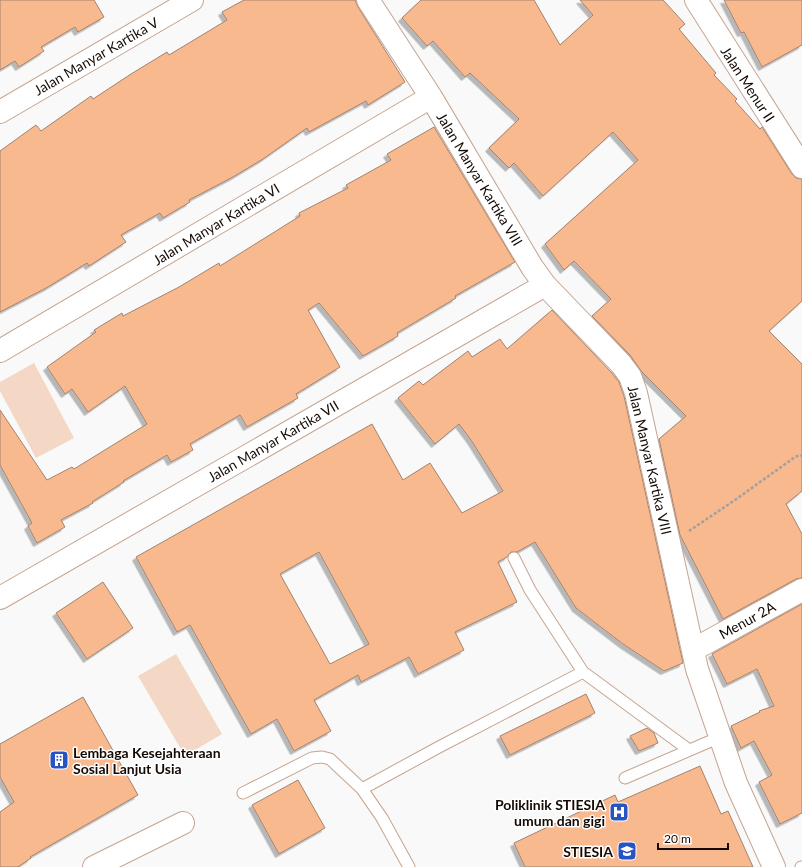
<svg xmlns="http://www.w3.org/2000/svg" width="802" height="867" font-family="Lato,sans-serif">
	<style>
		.green { fill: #f4d7c4 }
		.building { fill: #f8b98f; stroke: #a3826e; fill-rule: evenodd; filter: url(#shadow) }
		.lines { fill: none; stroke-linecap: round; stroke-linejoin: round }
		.lane-casing { stroke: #c6a48f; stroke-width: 13 }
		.street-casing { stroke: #c6a48f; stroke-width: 24 }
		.path { stroke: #a39f9d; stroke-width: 2.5; stroke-dasharray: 3 2; stroke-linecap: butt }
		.lane { stroke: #fff; stroke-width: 11 }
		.street { stroke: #fff; stroke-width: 22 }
		.labels { text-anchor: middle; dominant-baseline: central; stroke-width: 3; stroke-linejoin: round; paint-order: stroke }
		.street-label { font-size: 14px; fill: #140903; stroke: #fff }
		.poi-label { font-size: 14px; font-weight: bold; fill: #140903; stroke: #fff; text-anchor: end }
	</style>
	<defs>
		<filter id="shadow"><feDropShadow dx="-3.5" dy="3.5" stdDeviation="0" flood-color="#0004"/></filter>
	</defs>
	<rect width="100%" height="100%" fill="#f9f9f9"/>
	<path class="green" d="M34 363 74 438 36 458 0 391V382Z
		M176 654 222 734 185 756 138 676Z"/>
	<path class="building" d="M0 0H94L104 17 78 32 75 27 41 47 44 51 19 67 15 61 0 70Z
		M244 0H355L358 7 405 82 368 105 366 101 309 132 307 128 263 159 233 177 189 200 190 202 163 218 160 213 121 235 126 242 89 266 87 263 48 287 0 312V151L36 125 41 131 91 96 93 99 131 74 167 52 169 55 227 20 222 12Z
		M421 0H534L560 45 593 15 580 0H663L685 24 679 29 716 73 714 75 737 99 735 101 760 129 762 127 792 174 796 178 802 179V301L769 331 802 364V491L786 504 802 534V578L796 579 723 619 680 535 659 439 686 416 642 372 630 355 592 316 611 299 574 261 564 270 545 244 638 160 613 132 543 196 514 163 509 168 489 148 519 119 470 73 465 77 433 41 427 46 402 18Z
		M724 0H802V45L762 67 744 32 741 33Z
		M434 127 515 262 455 296 456 298 397 333 398 336 363 356 319 303 308 310 340 367 296 394 298 398 247 427 240 415 190 444 193 450 171 462 167 455 123 481 124 482 92 502 93 503 61 520 65 527 37 543 28 526 32 523 0 465V410L47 480 72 467 74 469 147 424 125 386 88 412 72 389 65 394 47 367 96 332 94 330 122 313 123 316 179 287 219 263 220 266 300 216 299 213 348 188 346 185 391 160 387 154Z
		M552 310 611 372 619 382 624 396 683 663 664 671 623 644 576 608 535 542 517 552H511L507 557 498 562 517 602 455 632 464 650 418 674 409 657 361 682 358 675 314 700 331 731 294 751 277 719 251 734 190 625 177 632 136 557 372 424 403 480 430 463 462 513 503 491 471 440 459 424 435 444 398 398 419 381 423 385 468 351 472 357 500 339 507 349ZM319 552 369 644 330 664 280 574Z
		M103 582 133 628 87 659 56 613Z
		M802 604V813L780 824 759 782 772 775 754 741 741 748 731 726 760 712 759 711 774 706 757 669 727 684 712 654Z
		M586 694 595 713 510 755 500 736Z
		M83 697 138 795 30 857 31 858 18 867H0V812L14 802 0 777V744Z
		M647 728 654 733 658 743 639 751 630 736Z
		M700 766 721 814 728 811 753 867H525L514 843 615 795 618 802Z
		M298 780 325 828 279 854 252 805Z"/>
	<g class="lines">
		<g class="lane-casing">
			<path id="lane" d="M514 558 530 590 583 672 689 750
				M625 778 720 737
				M243 793 312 758 322 757 330 759 362 789
				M409 867 382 818 362 789 439 747 583 672
				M801 867H802"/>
		</g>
		<g class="street-casing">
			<path id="street" d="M368 0 431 97 532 267 545 285 621 364 630 376 636 393 697 669 736 783 774 867
				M696 0 802 167
				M0 112 192 0
				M0 351 431 97
				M0 598 545 285
				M693 650 802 590
				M94 867 183 823"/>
		</g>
		<path class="path" d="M689 531 735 500 795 457 800 455 802 456"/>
		<use href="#lane" class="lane"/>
		<use href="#street" class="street"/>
	</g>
	<defs>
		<g id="building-square" transform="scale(1)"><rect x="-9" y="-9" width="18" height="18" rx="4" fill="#2854c2" stroke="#fff"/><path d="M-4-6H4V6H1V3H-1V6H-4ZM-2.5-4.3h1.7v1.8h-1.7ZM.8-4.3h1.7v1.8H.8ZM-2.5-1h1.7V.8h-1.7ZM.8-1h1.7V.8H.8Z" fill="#fff"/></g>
		<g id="hospital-square" transform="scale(1)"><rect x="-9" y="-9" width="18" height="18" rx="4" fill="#2854c2" stroke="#fff"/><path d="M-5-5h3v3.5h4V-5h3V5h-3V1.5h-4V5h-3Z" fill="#fff"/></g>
		<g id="university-square" transform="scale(1)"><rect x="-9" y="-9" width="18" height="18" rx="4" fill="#2854c2" stroke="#fff"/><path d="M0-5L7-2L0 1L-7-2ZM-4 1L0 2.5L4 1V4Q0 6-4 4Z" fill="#fff"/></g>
	</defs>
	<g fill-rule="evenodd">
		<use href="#building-square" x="59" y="760"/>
		<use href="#hospital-square" x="619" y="812"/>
		<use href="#university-square" x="627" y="851"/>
	</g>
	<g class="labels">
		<g class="street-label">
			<text transform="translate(96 56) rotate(-30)">Jalan Manyar Kartika V</text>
			<text transform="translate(748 84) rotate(57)">Jalan Menur II</text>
			<text transform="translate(480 179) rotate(59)">Jalan Manyar Kartika VIII</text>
			<text transform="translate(216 224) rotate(-31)">Jalan Manyar Kartika VI</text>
			<text transform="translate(273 441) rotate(-30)">Jalan Manyar Kartika VII</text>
			<text transform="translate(650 460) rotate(77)">Jalan Manyar Kartika VIII</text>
			<text transform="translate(747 620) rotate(-29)">Menur 2A</text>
		</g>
		<g class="poi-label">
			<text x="73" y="752" text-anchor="start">Lembaga Kesejahteraan<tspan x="73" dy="16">Sosial Lanjut Usia</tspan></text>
			<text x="605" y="804">Poliklinik STIESIA<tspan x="605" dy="16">umum dan gigi</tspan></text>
			<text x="613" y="851">STIESIA</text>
		</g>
	</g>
	<path d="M658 843v6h70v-6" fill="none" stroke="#140903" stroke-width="2"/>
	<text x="664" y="843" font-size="12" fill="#140903" stroke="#ffffff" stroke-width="3" paint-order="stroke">20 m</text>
</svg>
